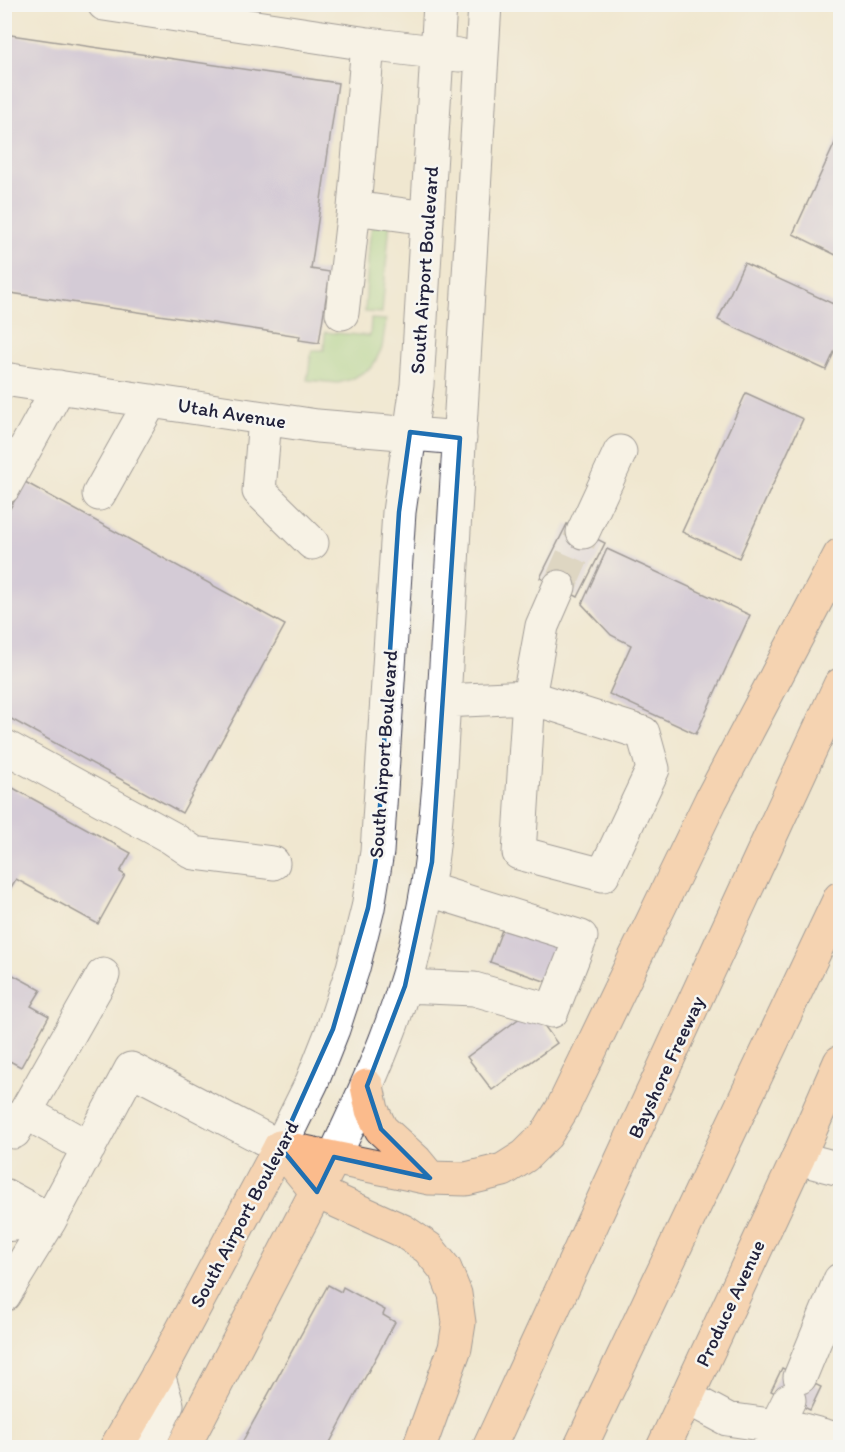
<svg xmlns="http://www.w3.org/2000/svg" width="845" height="1452" font-family="Itim,sans-serif">
	<style>
		.green { fill: #9ad082; stroke: #5e795e; stroke-width: 1.5 }
		.building { fill: #b2a8dd }
		.lines { fill: none; stroke-linecap: round; stroke-linejoin: round }
		.minor-tunnel { stroke: #c7c0b2; stroke-width: 33; stroke-dasharray: 33 16; stroke-linecap: butt }
		.minor-casing { stroke: #414051; stroke-width: 35 }
		.major-casing { stroke: #414051; stroke-width: 35 }
		.highway-casing { stroke: #414051; stroke-width: 35 }
		.minor { stroke: #fff; stroke-width: 33 }
		.major { stroke: #fbbb8c; stroke-width: 33 }
		.highway { stroke: #fbbb8c; stroke-width: 33 }
		.marked { fill: none; stroke: #1f6fb2; stroke-width: 4.5; stroke-linejoin: round }
		.labels { text-anchor: middle; dominant-baseline: central; stroke-width: 5; stroke-linejoin: round; paint-order: stroke }
		.street-label { font-size: 20px; fill: #22223b; stroke: #f6f6f2 }
	</style>
	<rect width="100%" height="100%" fill="#f6f6f2"/>
	<filter id="ink" filterUnits="userSpaceOnUse"><feTurbulence type="fractalNoise" baseFrequency=".0167" numOctaves="2"/><feDisplacementMap in="SourceGraphic" scale="12" xChannelSelector="R" yChannelSelector="G"/><feConvolveMatrix kernelMatrix="1 2 1 2 8 2 1 2 1" color-interpolation-filters="sRGB"/></filter>
	<filter id="wash" filterUnits="userSpaceOnUse"><feTurbulence type="fractalNoise" baseFrequency=".008" numOctaves="4" result="noise"/><feDisplacementMap in="SourceGraphic" scale="24" xChannelSelector="R" yChannelSelector="G"/><feGaussianBlur stdDeviation="1.35" result="paint"/><feColorMatrix in="noise" values="0 0 0 0 0 0 0 0 0 0 0 0 0 0 0 0 0 1.4 0 .05"/><feComposite in="paint" operator="in"/></filter>
	<g filter="url(#wash)">
		<rect width="100%" height="100%" fill="#f0e7d0"/>
		<path class="green" d="M390 221 382 313 365 312 369 245 372 225Z
			M371 319 386 320 382 348 372 367 352 379 338 383 307 380 312 350H324L325 332 370 336Z"/>
		<g id="blocks">
			<path class="building" d="M4 34 338 83 311 269 330 272 319 343 299 340 300 336 4 292Z
				M840 132V257L793 234Z
				M744 263 840 307V339L826 370 718 320Z
				M746 393 803 419 739 558 682 532Z
				M25 482 285 625 182 813 4 715V519Z
				M567 524 605 543 578 597 540 578Z
				M607 549 750 615 696 734 609 694 631 645 611 635 582 604Z
				M4 783 131 853 120 872 125 875 98 924 16 879 4 899Z
				M506 919 565 940 550 983 490 962Z
				M4 970 41 990 31 1006 49 1016 21 1067 4 1058Z
				M532 1009 557 1043 492 1090 467 1057Z
				M328 1285 341 1292 343 1287 385 1310 383 1315 395 1322 327 1448H239Z
				M782 1368 821 1387 810 1410 771 1391Z"/>
		</g>
	</g>
	<g filter="url(#ink)">
		<use href="#blocks" fill-opacity="0" stroke="#414051" stroke-width="1.5"/>
		<g class="lines">
			<path class="minor-tunnel" d="M559 587 583 532"/>
			<g class="minor-casing">
				<path id="minor" d="M104 4 368 44 459 55
					M354 208 368 44
					M342 313 354 208 427 218
					M4 379 317 426 460 438
					M265 418 259 491 312 543
					M4 487 59 387
					M99 494 151 401
					M583 532 620 452
					M444 701 529 697 519 853 603 875 653 769 643 733 529 697 542 626 559 587
					M4 746 172 838 194 853 273 863
					M405 986 474 989 552 1011 581 937 427 889
					M25 1112 89 1148
					M14 1132 103 975
					M334 1157C370 1081 405 1004 421 921 431 875 435 830 439 784L485 4
					M798 1158 840 1169
					M4 1195 50 1220
					M4 1225 50 1220
					M4 1295 50 1220 131 1069 280 1147 312 1082 333 1029 353 968 368 908 377 852 399 512 417 385 440 4
					M800 1377 840 1280
					M686 1397 727 1419 776 1426 789 1400
					M770 1445 776 1426 799 1429 840 1440
					M146 1448 167 1405 158 1374"/>
			</g>
			<g class="major-casing">
				<path id="major" d="M116 1448 163 1366 280 1147
					M183 1448 329 1167
					M663 1448 798 1158"/>
			</g>
			<g class="highway-casing">
				<path id="highway" d="M367 1086 372 1110 381 1129 416 1161 430 1178
					M280 1147 430 1178 466 1179 503 1170 525 1156 546 1135 562 1109 711 800 840 555
					M280 1147 317 1192 403 1231 428 1248 445 1269 455 1294 459 1323 455 1348 419 1448
					M798 1158 840 1062
					M489 1448 840 685
					M580 1448 840 898"/>
			</g>
			<use href="#minor" class="minor"/>
			<use href="#major" class="major"/>
			<use href="#highway" class="highway"/>
		</g>
	</g>
	<path d="M0 0H845V1452H0ZM410 432 460 438 432 862 405 986 367 1086 381 1129 430 1178 334 1157 317 1192 280 1147 333 1029 368 908 377 852 399 512Z" fill="#f0e7d0" fill-opacity=".55" fill-rule="evenodd"/>
	<path class="marked" d="M410 432 460 438 432 862 405 986 367 1086 381 1129 430 1178 334 1157 317 1192 280 1147 333 1029 368 908 377 852 399 512Z"/>
	<g class="labels">
		<g class="street-label">
			<text transform="translate(424 270) rotate(-86)">South Airport Boulevard</text>
			<text transform="translate(232 413) rotate(9)">Utah Avenue</text>
			<text transform="translate(383 754) rotate(-86)">South Airport Boulevard</text>
			<text transform="translate(666 1067) rotate(-65)">Bayshore Freeway</text>
			<text transform="translate(244 1214) rotate(-62)">South Airport Boulevard</text>
			<text transform="translate(730 1303) rotate(-65)">Produce Avenue</text>
		</g>
	</g>
	<rect width="845" height="1452" fill="none" stroke="#f6f6f2" stroke-width="24"/>
</svg>
